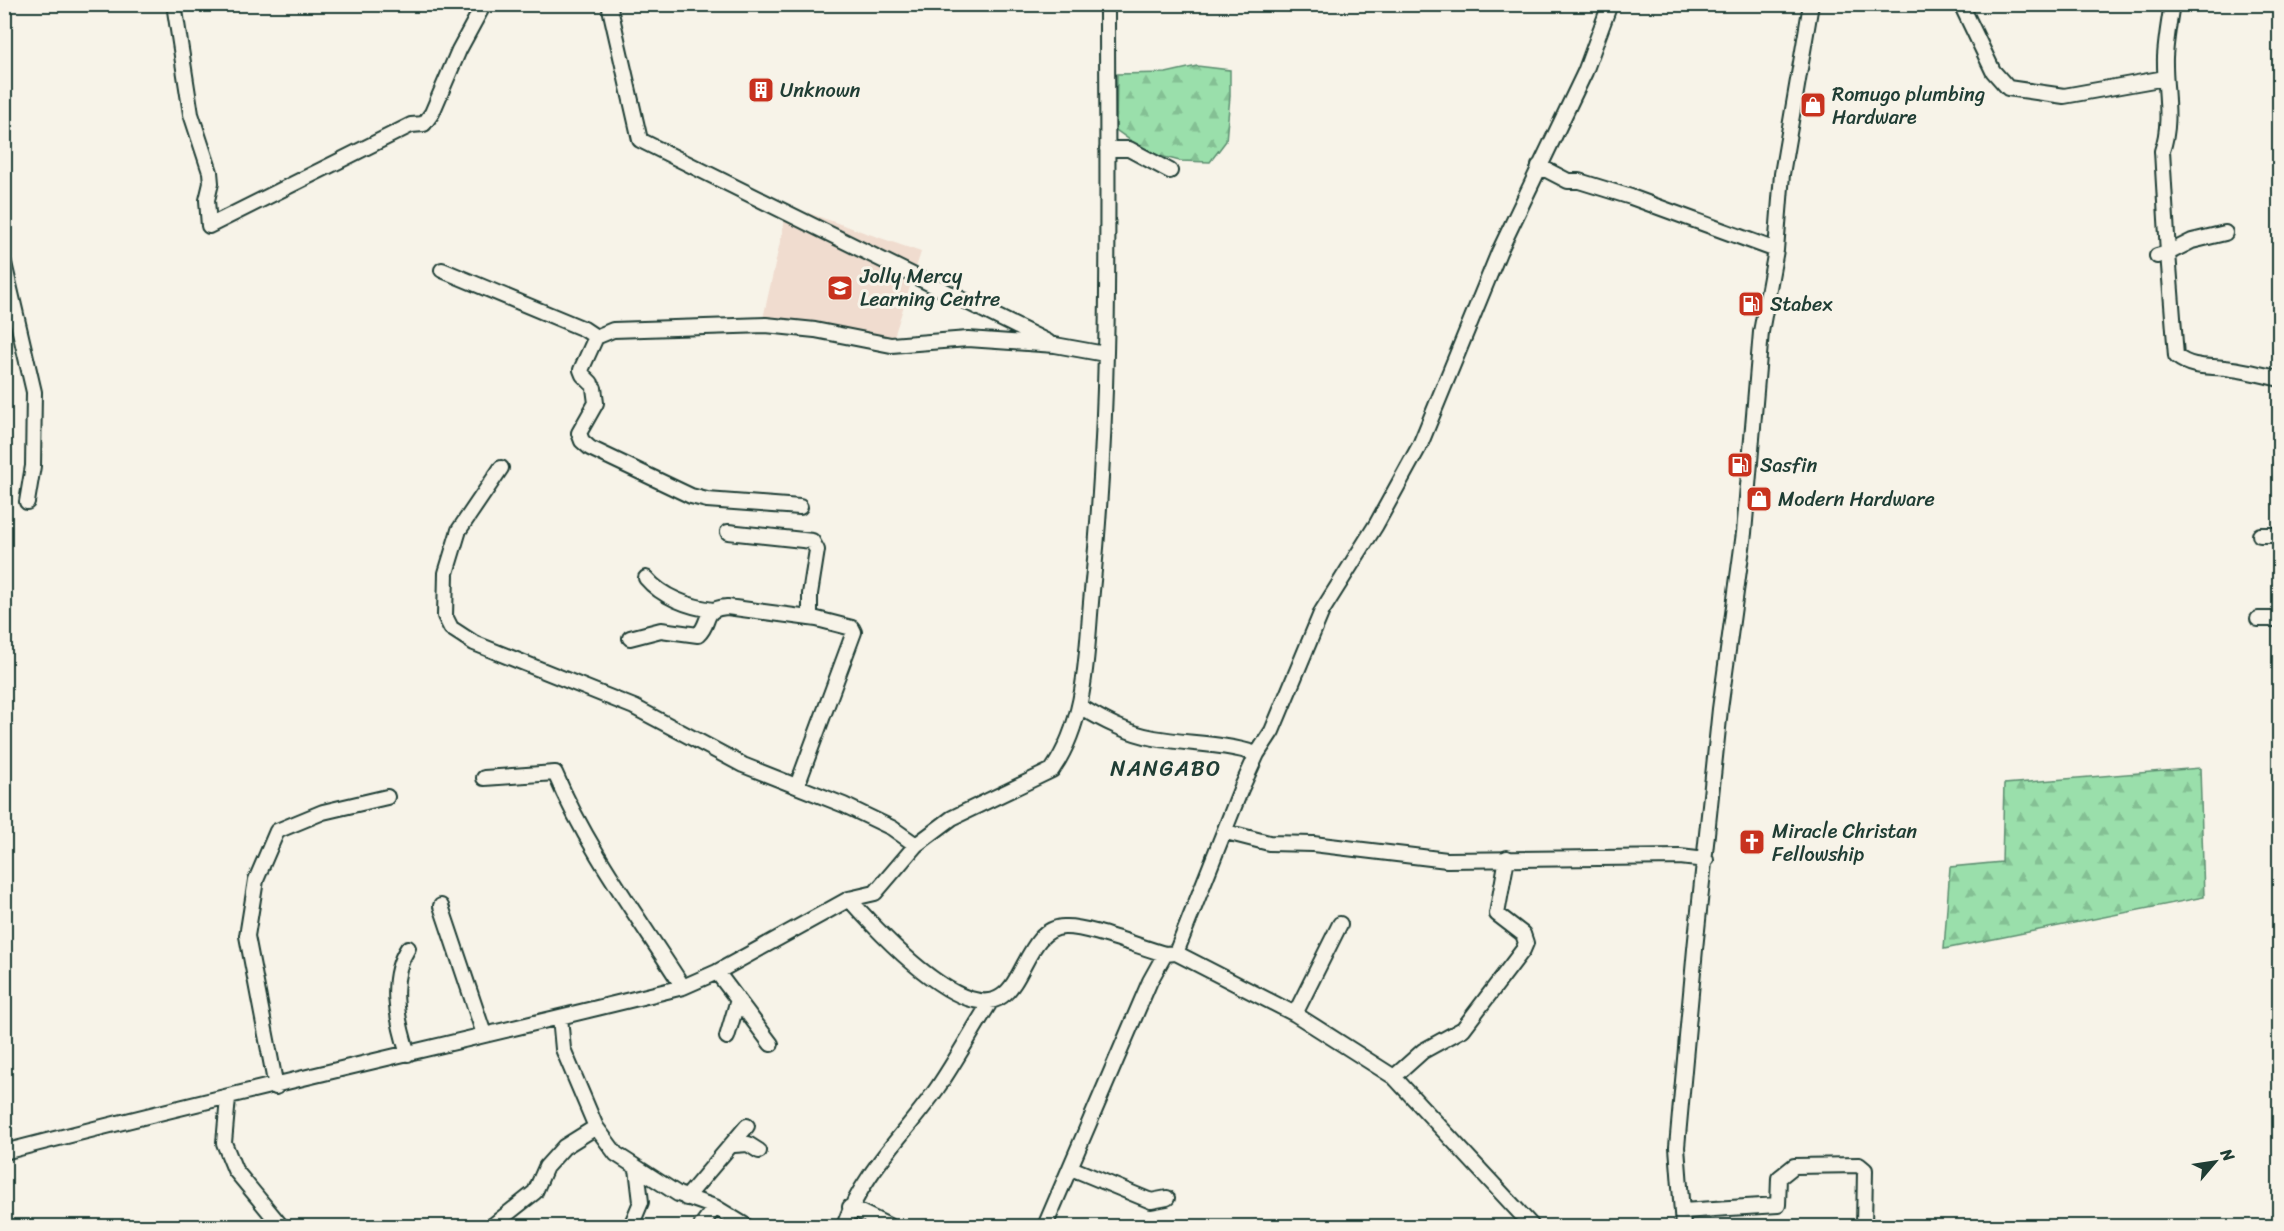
<svg xmlns="http://www.w3.org/2000/svg" width="2284" height="1231" font-family="Sriracha,sans-serif">
	<style>
		.built { fill: #f0dccf }
		.forest { fill: url(#forest-firs); stroke: #5c8e70; stroke-width: 1.5 }
		.lines { fill: none; stroke-linecap: round; stroke-linejoin: round }
		.minor-casing { stroke: #1f3d34; stroke-width: 18 }
		.minor { stroke: #f7f3e8; stroke-width: 14 }
		.labels { text-anchor: middle; dominant-baseline: central; stroke-width: 6; stroke-linejoin: round; paint-order: stroke }
		.poi-label { font-size: 20px; fill: #1f3d34; stroke: #f7f3e8; text-anchor: start }
		.quarter-label { font-size: 22px; letter-spacing: 1.5px; fill: #1f3d34; stroke: #f7f3e8 }
	</style>
	<defs>
		<pattern id="forest-firs" width="22" height="20" patternUnits="userSpaceOnUse" patternTransform="scale(1.5)"><rect width="22" height="20" fill="#9adfab"/><path d="M5 1l3.5 6h-7zM16 11l3.5 6h-7z" fill="#84c094"/></pattern>
	</defs>
	<rect width="100%" height="100%" fill="#f7f3e8"/>
	<filter id="ink" filterUnits="userSpaceOnUse"><feTurbulence type="fractalNoise" baseFrequency=".0167" numOctaves="2"/><feDisplacementMap in="SourceGraphic" scale="12" xChannelSelector="R" yChannelSelector="G"/><feConvolveMatrix kernelMatrix="1 2 1 2 8 2 1 2 1" color-interpolation-filters="sRGB"/></filter>
	<g filter="url(#ink)">
		<path class="built" d="M788 206 921 252 892 343 762 323Z"/>
		<path class="forest" d="M1197 66 1230 70V96L1226 141 1210 162 1180 161 1148 153 1116 130 1117 74 1166 73Z
			M2200 768 2204 897 1944 949 1950 867 2002 862 2004 784Z"/>
		<g class="lines">
			<g class="minor-casing">
				<path id="minor" d="M174 4 191 114 210 172 211 183 207 200 209 226 411 125 424 124 432 113 459 50 484 4
					M609 4 640 140 1048 342
					M1961 4 1993 71 2008 88 2064 96 2165 78
					M1107 149H1129L1170 171
					M1539 166 1568 181H1579L1631 197 1776 250
					M2225 233 2192 241 2168 253 2176 356C2194 370 2211 365 2232 369 2248 371 2264 375 2280 379
					M2157 256 2168 253 2162 151C2173 120 2164 89 2165 57 2166 39 2169 22 2172 4
					M4 263 34 392 33 466 27 502
					M442 270 584 329 596 337 613 330 766 325 815 330 891 345 968 339 1055 345 1105 354
					M591 383 583 375 581 370 596 337
					M594 388 596 403 579 433 582 441 590 448 691 496 707 500 800 507
					M501 468 459 530 446 573 445 616 451 628 474 643 634 707 743 765 844 805 892 828 916 845
					M728 532 812 541 817 550 810 594V618
					M2260 535H2280
					M646 578C662 597 689 607 713 610
					M2258 619H2280
					M630 638 661 630 698 635C712 622 701 609 727 607L817 619 852 628 854 632 797 786
					M1081 707C1104 721 1127 733 1154 738 1188 744 1224 743 1257 754
					M484 778 555 773C587 849 639 918 683 987
					M1226 832 1269 843 1313 844 1447 860 1680 857 1706 860
					M849 899 875 893 916 845 952 818 1052 770C1088 718 1086 652 1092 591 1112 396 1107 200 1107 4
					M441 906 484 1034
					M1176 953 1241 789 1257 754 1272 731 1322 611 1376 525 1420 445 1499 252 1585 72 1610 4
					M717 972 771 1044
					M1295 1014 1340 924
					M560 1017 563 1049 596 1127 616 1154 678 1194 715 1207 746 1226
					M727 1037 737 1003
					M408 1054C397 1020 388 979 408 948
					M1394 1077 1423 1051 1463 1029 1523 950 1526 943 1523 934 1497 914 1507 858
					M276 1087 247 936 256 880 277 831 323 812 387 797
					M228 1098 224 1143 235 1170 281 1226
					M734 1145 748 1144 759 1151
					M4 1152C230 1093 457 1043 683 987L717 972 849 899C873 926 962 1025 1002 996 1025 980 1030 928 1064 927 1089 926 1139 947 1165 954L1176 953 1295 1014 1394 1077 1532 1226
					M1071 1168 1151 1201 1167 1198
					M686 1198 747 1126
					M850 1207 889 1226
					M1682 1211 1778 1205 1779 1178 1794 1166 1859 1165 1865 1170 1864 1226
					M492 1226 535 1192 546 1167 564 1147 596 1127
					M631 1226 641 1202 637 1168
					M701 1226 715 1207
					M844 1226C862 1173 907 1132 938 1087 957 1059 973 1029 991 1001
					M1045 1226 1150 981 1165 954
					M1683 1226 1677 1147 1695 949 1720 709 1744 533 1761 332 1776 250 1782 174 1811 4"/>
			</g>
			<use href="#minor" class="minor"/>
		</g>
	</g>
	<defs>
		<g id="building-square" transform="scale(1.35)"><rect x="-9" y="-9" width="18" height="18" rx="4" fill="#c8321e" stroke="#f7f3e8"/><path d="M-4-6H4V6H1V3H-1V6H-4ZM-2.5-4.3h1.7v1.8h-1.7ZM.8-4.3h1.7v1.8H.8ZM-2.5-1h1.7V.8h-1.7ZM.8-1h1.7V.8H.8Z" fill="#fff"/></g>
		<g id="shop-square" transform="scale(1.35)"><rect x="-9" y="-9" width="18" height="18" rx="4" fill="#c8321e" stroke="#f7f3e8"/><path d="M-5-2.5h2.3a2.7 3.5 0 0 1 5.4 0H5L5.5 6h-11ZM-1.5-2.5h3a1.5 2.3 0 0 0-3 0Z" fill="#fff"/></g>
		<g id="school-square" transform="scale(1.35)"><rect x="-9" y="-9" width="18" height="18" rx="4" fill="#c8321e" stroke="#f7f3e8"/><path d="M0-5L7-2L0 1L-7-2ZM-4 1L0 2.5L4 1V4Q0 6-4 4Z" fill="#fff"/></g>
		<g id="fuel-square" transform="scale(1.35)"><rect x="-9" y="-9" width="18" height="18" rx="4" fill="#c8321e" stroke="#f7f3e8"/><path d="M-5.5-6h7V0h2V4h1.3V-2.5L3-4.5l.8-.8L6-3V5H2.5V1h-1V6h-7ZM-4.2-4.7v3.2H.2V-4.7Z" fill="#fff"/></g>
		<g id="church-square" transform="scale(1.35)"><rect x="-9" y="-9" width="18" height="18" rx="4" fill="#c8321e" stroke="#f7f3e8"/><path d="M-1.2-6h2.4v3.5h3.3v2.4h-3.3V6h-2.4V-.1h-3.3v-2.4h3.3Z" fill="#fff"/></g>
	</defs>
	<g fill-rule="evenodd">
		<use href="#building-square" x="761" y="90"/>
		<use href="#shop-square" x="1813" y="105"/>
		<use href="#school-square" x="840" y="288"/>
		<use href="#fuel-square" x="1751" y="304"/>
		<use href="#fuel-square" x="1740" y="465"/>
		<use href="#shop-square" x="1759" y="499"/>
		<use href="#church-square" x="1752" y="842"/>
	</g>
	<g class="labels">
		<g class="poi-label">
			<text x="780" y="90">Unknown</text>
			<text x="1832" y="94">Romugo plumbing<tspan x="1832" dy="23">Hardware</tspan></text>
			<text x="860" y="276">Jolly Mercy<tspan x="860" dy="23">Learning Centre</tspan></text>
			<text x="1770" y="304">Stabex</text>
			<text x="1760" y="465">Sasfin</text>
			<text x="1778" y="499">Modern Hardware</text>
			<text x="1772" y="831">Miracle Christan<tspan x="1772" dy="23">Fellowship</tspan></text>
		</g>
		<g class="quarter-label">
			<text x="1166" y="768">NANGABO</text>
		</g>
	</g>
	<rect width="2284" height="1231" fill="none" stroke="#f7f3e8" stroke-width="24"/>
	<rect x="12" y="12" width="2260" height="1207" fill="none" stroke="#1f3d34" stroke-width="2" filter="url(#ink)"/>
	<g transform="translate(2215 1162) rotate(61)" stroke="#f7f3e8" stroke-width="4.5" paint-order="stroke">
	<path d="M0-4.5L10 22L0 15L-10 22Z" fill="#1f3d34"/>
	<text y="-9" font-size="16" font-weight="bold" text-anchor="middle" fill="#1f3d34">N</text>
	</g>
</svg>
